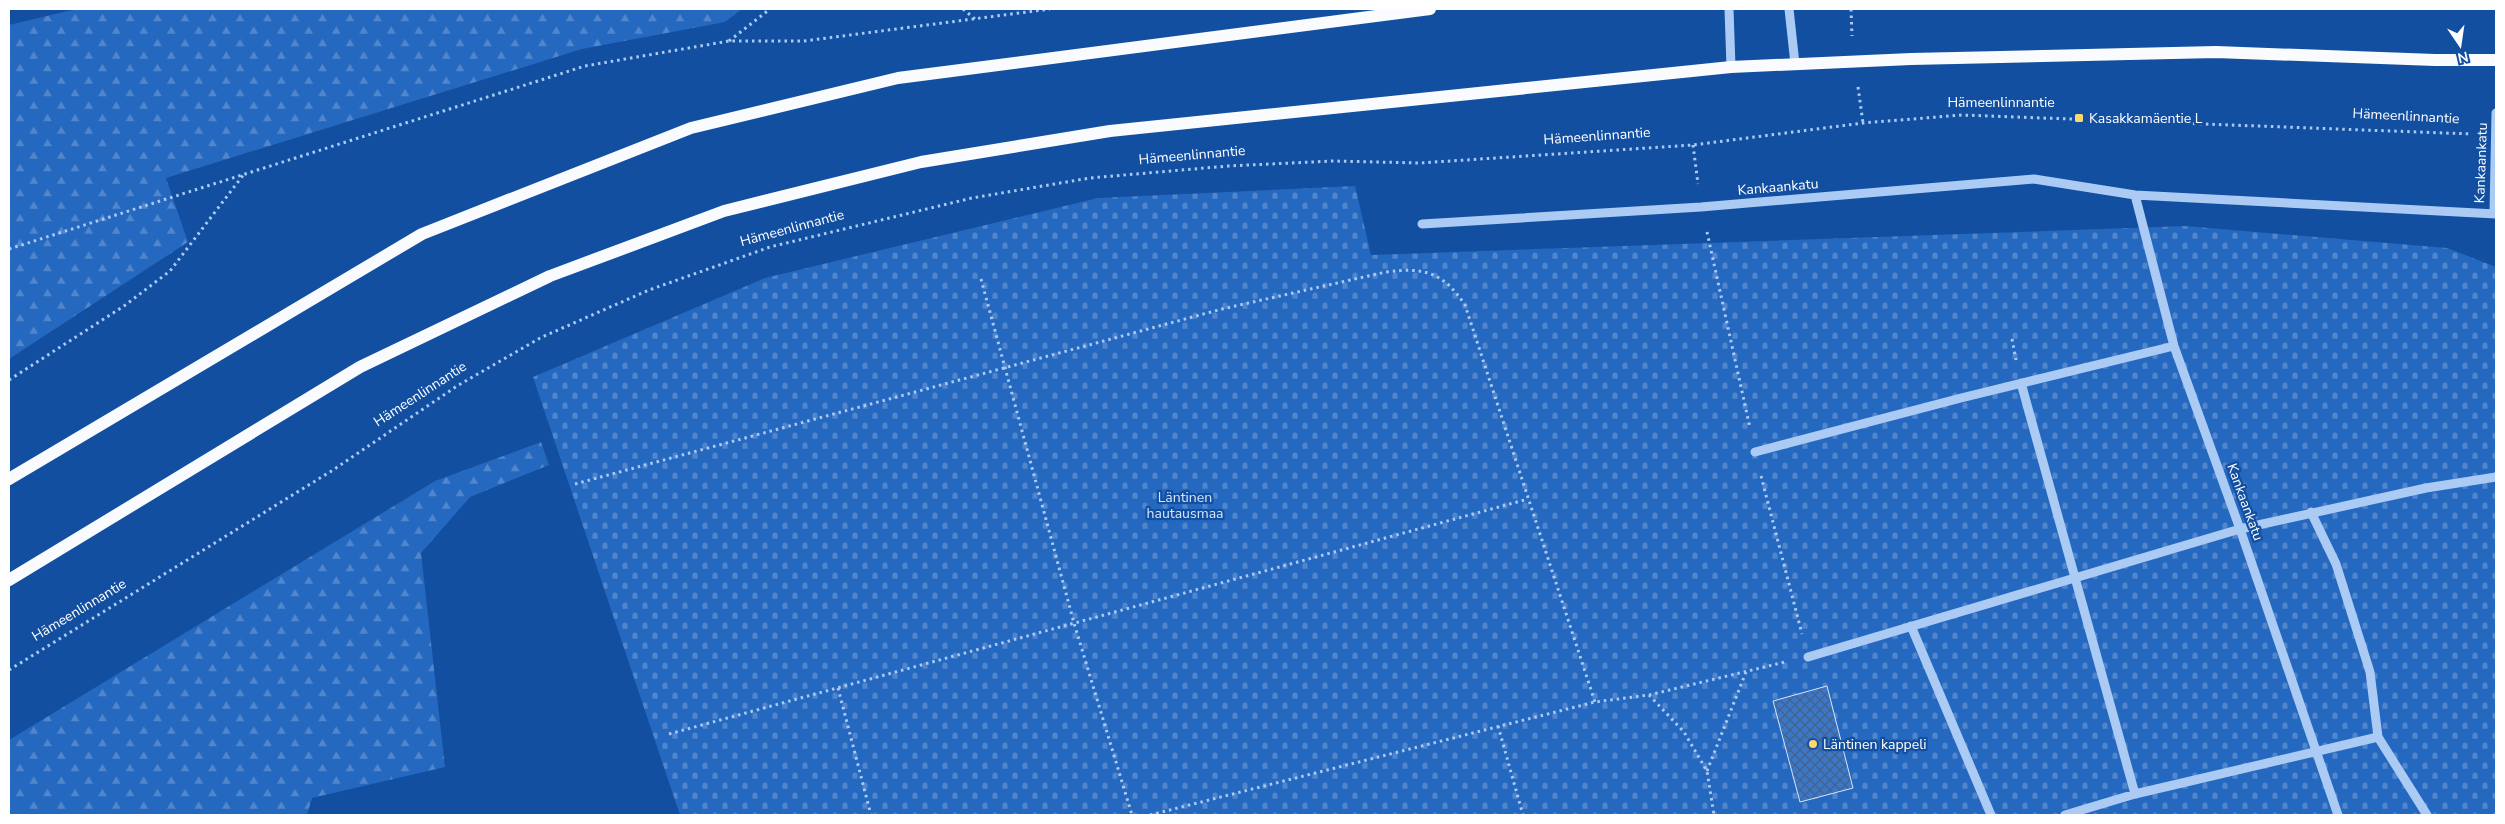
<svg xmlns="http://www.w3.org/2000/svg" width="2505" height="824" font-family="'Nunito Sans',sans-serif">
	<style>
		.forest { fill: url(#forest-firs) }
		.cemetery { fill: url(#cemetery-stones) }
		.building { fill: url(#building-cross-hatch); stroke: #d4e6fe }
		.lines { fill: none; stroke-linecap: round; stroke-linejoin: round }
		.path { stroke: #abcbf5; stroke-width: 3; stroke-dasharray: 2.5 4; stroke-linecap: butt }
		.minor { stroke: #abcbf5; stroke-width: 9 }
		.major { stroke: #f9fbff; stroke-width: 12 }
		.poi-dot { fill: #ffd76f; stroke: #124fa1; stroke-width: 2 }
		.labels { text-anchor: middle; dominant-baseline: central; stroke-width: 4.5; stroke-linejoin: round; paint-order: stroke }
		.street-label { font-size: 14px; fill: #fff; stroke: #124fa1 }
		.poi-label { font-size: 14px; fill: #fff; stroke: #124fa1; text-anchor: start }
		.park-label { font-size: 14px; fill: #d4e6fe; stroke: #124fa1 }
	</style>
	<defs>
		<pattern id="forest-firs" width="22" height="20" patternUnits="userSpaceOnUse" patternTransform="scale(1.25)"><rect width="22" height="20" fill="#2568bf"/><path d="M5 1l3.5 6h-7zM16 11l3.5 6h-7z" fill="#5186cc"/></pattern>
		<pattern id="cemetery-stones" width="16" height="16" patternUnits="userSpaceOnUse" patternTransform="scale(1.25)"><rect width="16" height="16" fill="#2568bf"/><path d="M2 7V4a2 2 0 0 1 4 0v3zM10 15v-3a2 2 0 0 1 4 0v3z" fill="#5186cc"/></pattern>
		<pattern id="building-cross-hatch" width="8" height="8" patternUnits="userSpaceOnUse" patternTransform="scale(1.25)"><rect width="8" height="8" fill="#3b77c8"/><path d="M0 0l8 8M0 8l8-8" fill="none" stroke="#44628a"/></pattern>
	</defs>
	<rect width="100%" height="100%" fill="#124fa1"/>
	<path class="forest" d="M76 9H742L725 22 582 49 166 178 188 242 9 359V25Z
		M541 442 549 465 470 497 421 553 445 767 312 798 307 815H9V740L435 481Z"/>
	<path class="cemetery" d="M1355 186 1371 255 2185 226 2447 248 2496 267V815H680L533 377 765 278 1098 198Z"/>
	<path class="building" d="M1827 686 1853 788 1800 802 1773 701Z"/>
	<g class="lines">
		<path class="path" d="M963 9 975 19
			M1851 9 1852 36
			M729 41 770 9
			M1858 87 1863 123
			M1693 145 1698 184
			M1707 232 1750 428
			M9 249 585 66 729 41H804L1050 9
			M981 279 1074 623 1132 815
			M2012 339 2016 360
			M9 380 124 306 170 271 244 174
			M1761 476 1802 634
			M575 484 1222 309 1386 272C1424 267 1443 272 1465 305L1595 702
			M9 670 333 470 457 386 542 337 649 290 770 247 972 198 1090 178 1228 166 1333 161 1420 163 1693 145 1863 123 1962 115 2472 134
			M838 688 871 815
			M1649 695 1684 732 1707 771 1714 815
			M1498 726 1523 815
			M669 734 1528 499
			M1707 771 1746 672
			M1150 815 1595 702 1649 695 1785 662"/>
		<path class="minor" d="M1729 9 1731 67
			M1789 9 1795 64
			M2135 195 2174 346 2240 529 2338 815
			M2494 213 2496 113
			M1422 224 1701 207 2034 179 2135 195 2496 214
			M2021 383 2135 794
			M1755 452 1961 398 2174 346
			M2311 512 2336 564 2370 672 2378 737 2427 815
			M1911 626 1991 815
			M1808 657 2240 529 2426 488 2496 477
			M2065 815 2135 794 2378 737"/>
		<path class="major" d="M9 479 422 234 691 128 898 78 1430 9
			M9 580 360 367 550 276 724 211 921 162 1110 131 1731 67 1911 59 2216 52 2435 60H2496"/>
	</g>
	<g class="poi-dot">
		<rect x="2074" y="113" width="10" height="10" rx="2.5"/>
		<circle cx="1813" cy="744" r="5"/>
	</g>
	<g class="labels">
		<g class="street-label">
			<text x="2001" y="102">Hämeenlinnantie</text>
			<text transform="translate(2406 116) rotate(3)">Hämeenlinnantie</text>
			<text transform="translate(1597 136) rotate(-4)">Hämeenlinnantie</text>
			<text transform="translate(1192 155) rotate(-5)">Hämeenlinnantie</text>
			<text transform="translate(2481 163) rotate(-88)">Kankaankatu</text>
			<text transform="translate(1778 187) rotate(-5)">Kankaankatu</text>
			<text transform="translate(792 228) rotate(-15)">Hämeenlinnantie</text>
			<text transform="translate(420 394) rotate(-33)">Hämeenlinnantie</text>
			<text transform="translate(2245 502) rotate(70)">Kankaankatu</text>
			<text transform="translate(79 610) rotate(-31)">Hämeenlinnantie</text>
		</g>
		<g class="poi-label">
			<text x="2089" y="118">Kasakkamäentie L</text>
			<text x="1823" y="744">Läntinen kappeli</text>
		</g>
		<g class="park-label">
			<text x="1185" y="497">Läntinen<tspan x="1185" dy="16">hautausmaa</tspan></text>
		</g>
	</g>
	<rect width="2505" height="824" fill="none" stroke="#ffffff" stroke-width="20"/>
	<g transform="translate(2460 45) rotate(167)" stroke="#124fa1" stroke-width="4" paint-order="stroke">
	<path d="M0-4L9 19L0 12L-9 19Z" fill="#ffffff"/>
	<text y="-8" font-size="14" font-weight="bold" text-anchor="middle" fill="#ffffff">N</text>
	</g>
</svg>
